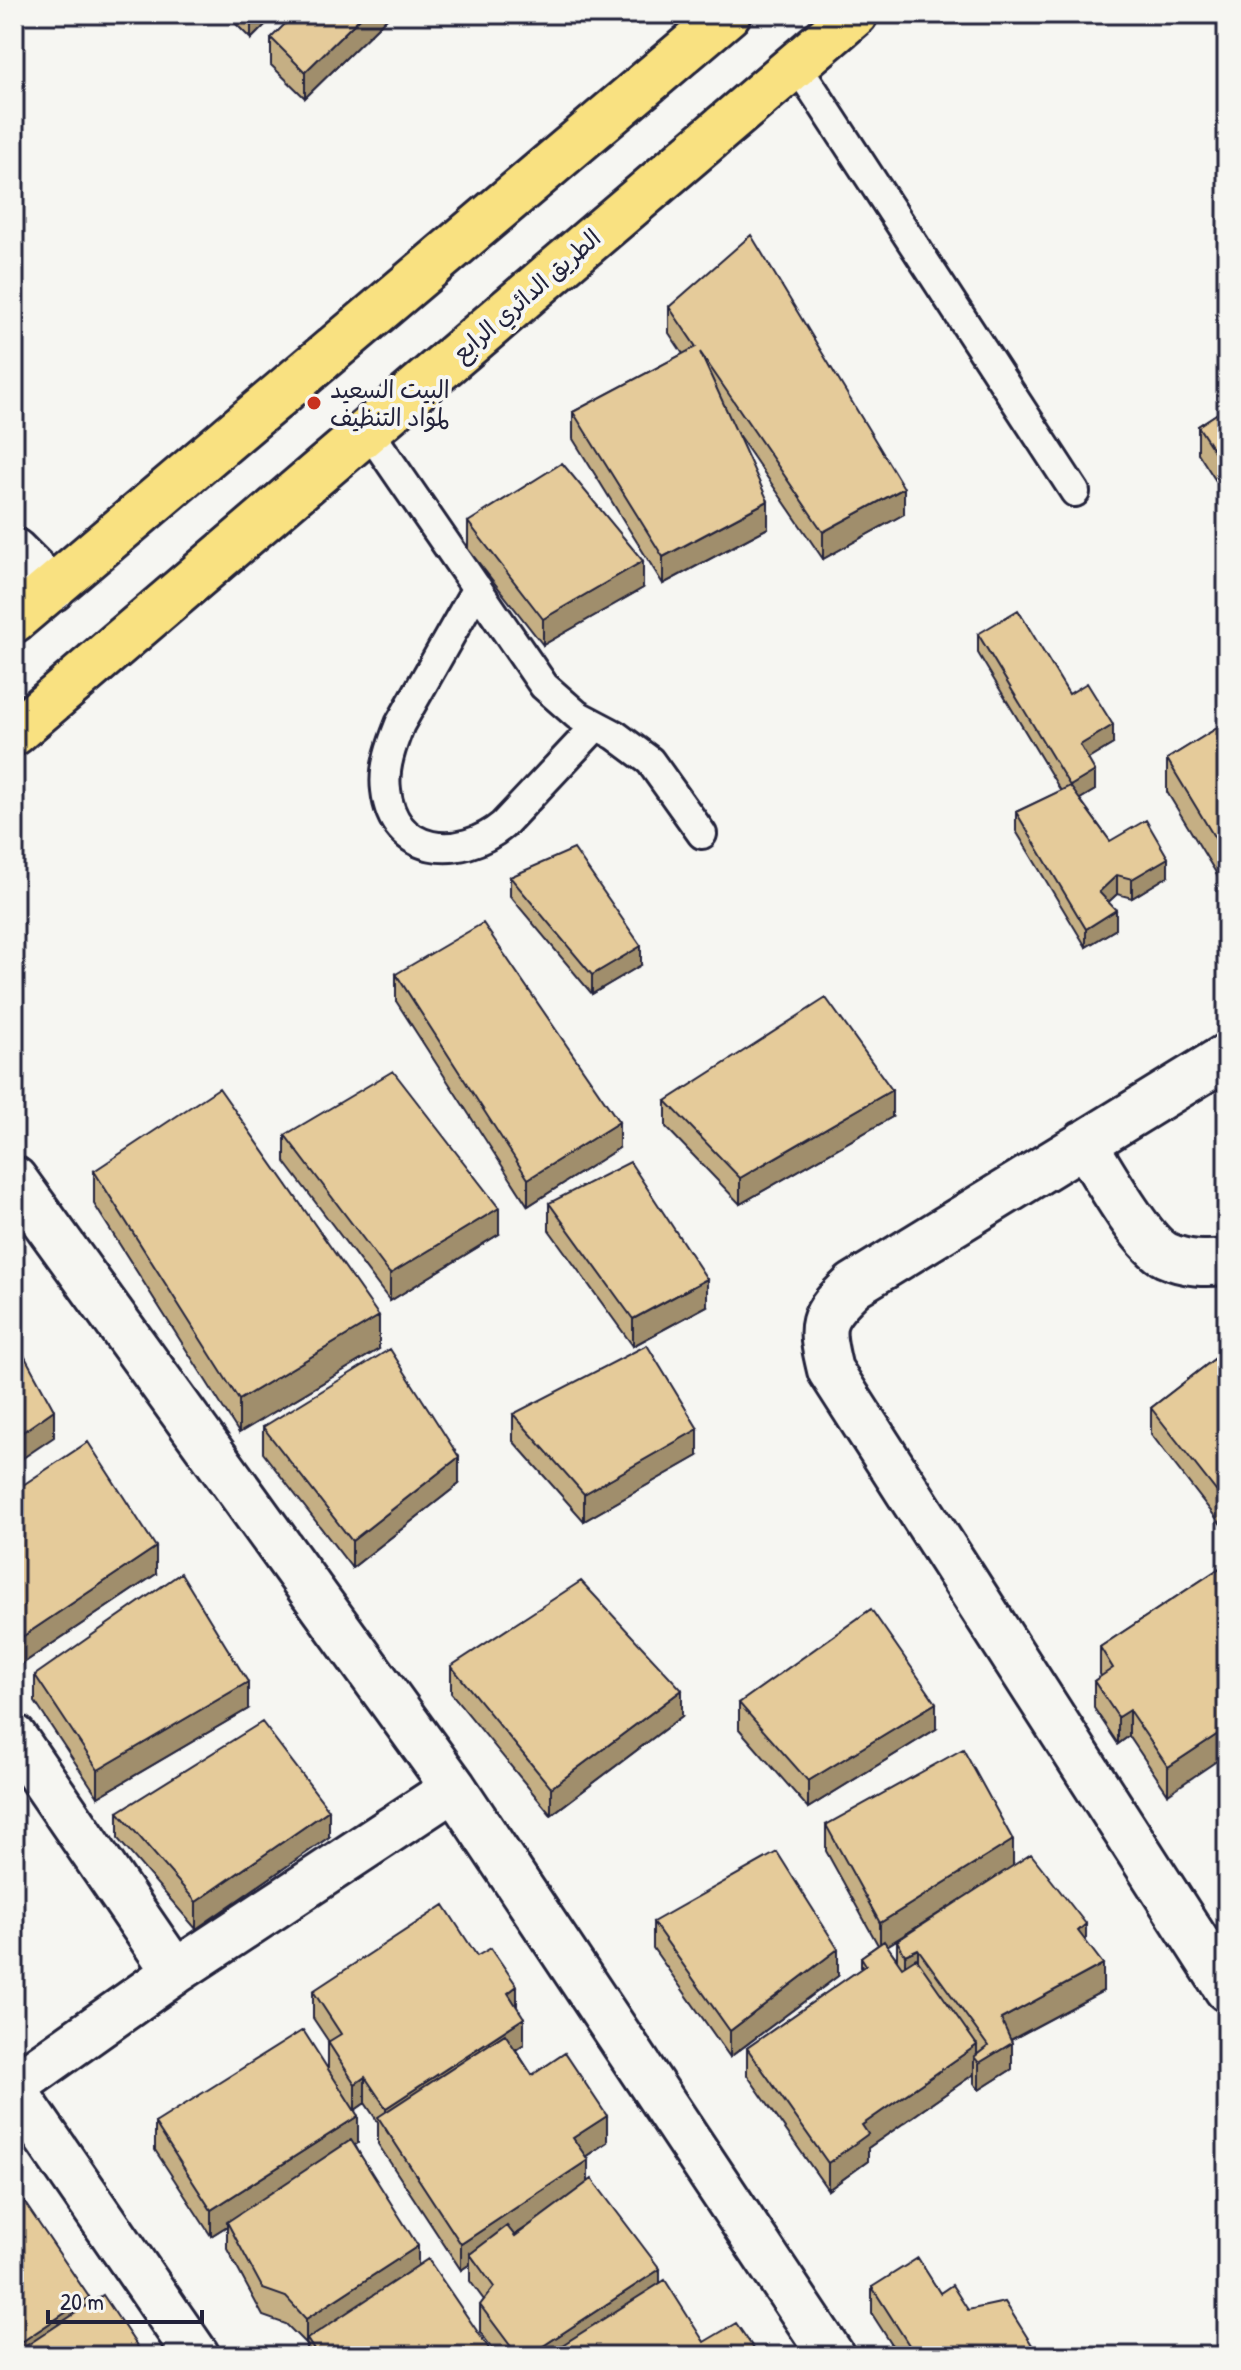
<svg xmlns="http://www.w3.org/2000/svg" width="1241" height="2370" font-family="'Patrick Hand','Playpen Sans Arabic',sans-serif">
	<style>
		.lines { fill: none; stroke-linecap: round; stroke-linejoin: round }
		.lane-casing { stroke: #22223b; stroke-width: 34 }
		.street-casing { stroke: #22223b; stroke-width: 50 }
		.primary-casing { stroke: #22223b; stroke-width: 50 }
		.lane { stroke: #f6f6f2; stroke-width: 28 }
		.street { stroke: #f6f6f2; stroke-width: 44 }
		.primary { stroke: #f9e181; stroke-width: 44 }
		.wall { fill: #c5af84; stroke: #22223b; stroke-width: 2; fill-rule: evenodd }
		.shaded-wall { fill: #a08e6c; stroke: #22223b; stroke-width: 2 }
		.building { fill: #e5cb9a; stroke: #22223b; stroke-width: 2 }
		.poi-dot { fill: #c8321e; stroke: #f6f6f2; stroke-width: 3 }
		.labels { text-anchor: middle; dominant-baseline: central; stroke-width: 8; stroke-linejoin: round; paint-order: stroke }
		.street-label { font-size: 24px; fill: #22223b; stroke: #f6f6f2 }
		.poi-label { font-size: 24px; fill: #22223b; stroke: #f6f6f2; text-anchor: start }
	</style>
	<rect width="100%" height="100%" fill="#f6f6f2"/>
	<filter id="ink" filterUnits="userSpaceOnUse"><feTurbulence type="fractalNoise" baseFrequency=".0125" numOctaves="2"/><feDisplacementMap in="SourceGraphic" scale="16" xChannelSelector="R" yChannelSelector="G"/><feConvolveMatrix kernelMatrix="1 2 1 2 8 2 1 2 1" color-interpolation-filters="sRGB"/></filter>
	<g filter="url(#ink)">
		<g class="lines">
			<g class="lane-casing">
				<path id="lane" d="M796 64 1075 492
					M368 430 544 686 577 715 615 735 650 761 702 834
					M477 588 400 724C392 744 383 768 386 790 393 856 460 861 503 825L596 726"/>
			</g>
			<g class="street-casing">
				<path id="street" d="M14 551 52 589
					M1227 1056 854 1285C819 1318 819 1324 830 1370L1227 1989
					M1084 1143C1101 1169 1141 1243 1166 1255 1186 1264 1206 1264 1227 1262
					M14 1179 454 1788 832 2356
					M14 1737 175 1972
					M14 2086 175 1972 454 1788
					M14 2090 197 2356"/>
			</g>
			<g class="primary-casing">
				<path id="primary" d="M14 620 728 14
					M14 733 855 14"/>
			</g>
			<use href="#lane" class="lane"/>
			<use href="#street" class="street"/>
			<use href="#primary" class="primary"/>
		</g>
		<path class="wall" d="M226 14H276L251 39Z
			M391 14 305 98 271 65V38Z
			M1227 14V39L1224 34V15Z
			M669 307 904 514 823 559 737 433 768 528 663 584 573 439V412L683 354 669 333Z
			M1227 407V498L1198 453V426Z
			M468 522 643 588 543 645 468 549Z
			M978 634 1069 694 1113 744 1088 759 1095 790 1080 799 1110 841 1168 876 1132 898 1117 894 1108 902 1116 929 1086 947 1016 831V812L1061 791 978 653Z
			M1227 722V891L1167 792V759Z
			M510 877 641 965 592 994 510 896Z
			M396 974 619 1148 528 1206 396 1001Z
			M666 1101 892 1117 740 1204 666 1127Z
			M285 1135 499 1234 390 1301 285 1162Z
			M94 1171 379 1349 239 1433 94 1204Z
			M549 1203 707 1306 633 1346 549 1230Z
			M1227 1349V1532L1151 1434V1408Z
			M513 1414 698 1456 584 1521 513 1441Z
			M263 1427 459 1484 352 1568 263 1453Z
			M14 1491 156 1574 19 1666 14 1660Z
			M1223 1566 1168 1794 1129 1736 1118 1744 1094 1708V1681L1101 1676 1100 1674V1647Z
			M451 1666 682 1716 551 1815 451 1693Z
			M35 1675 248 1709 98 1797 35 1702Z
			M739 1703 936 1729 808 1808 739 1729Z
			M118 1812 329 1837 196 1929 118 1839Z
			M826 1825 1013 1865 1086 1942 1103 1991 1011 2040 1012 2069 979 2090 974 2083V2074L868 2148V2161L828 2190 747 2075V2048L861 1969V1957L878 1945 826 1851ZM957 1902 897 1941V1959L887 1946Z
			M653 1922 838 1976 730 2057 653 1948Z
			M477 1956 517 2007 524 2044 516 2050 532 2075 607 2142 585 2157 588 2183 660 2283 704 2342 759 2356H498L480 2332V2305L484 2300 470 2281V2264L461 2270 378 2144V2122L365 2103 355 2110 358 2143 355 2145 418 2265 494 2356H307V2345L286 2324 263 2316 227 2249V2226L211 2236 155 2150V2123L328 2068V2042H329L313 2018V1991ZM539 2219 515 2236 514 2235Z
			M872 2287 940 2293 1039 2356H899L872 2314Z"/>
		<path class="shaded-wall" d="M251 14H276L251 39Z
			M364 14H391L305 98V72Z
			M904 488V514L823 559V532Z
			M768 501V528L663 584V557Z
			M643 561V588L543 645V619Z
			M1113 725V744L1080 764V745Z
			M1095 771V790L1070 805V786Z
			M1168 858V876L1132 898V879Z
			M1117 875V894L1099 911V892Z
			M1116 910V929L1086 947V929Z
			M641 946V965L592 994V975Z
			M892 1090V1117L740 1204V1178Z
			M619 1122V1148L528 1206V1179Z
			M499 1208V1234L390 1301V1274Z
			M707 1279V1306L633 1346V1319Z
			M379 1316V1349L239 1433V1400Z
			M54 1410V1437L14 1464V1438Z
			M698 1429V1456L584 1521V1494Z
			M459 1457V1484L352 1568V1541Z
			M156 1547V1574L19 1666V1639Z
			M248 1682V1709L98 1797V1770Z
			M682 1690V1716L551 1815V1788Z
			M936 1703V1729L808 1808V1781Z
			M1129 1710V1736L1118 1744V1717Z
			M1227 1728V1754L1168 1794V1767Z
			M329 1810V1837L196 1929V1902Z
			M1013 1840V1867L880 1950V1923Z
			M1086 1924V1951L1078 1931Z
			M838 1949V1976L730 2057V2031Z
			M918 1949V1975L905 1982V1955Z
			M1103 1964V1991L1001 2045V2019Z
			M517 1986V2013L508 1993Z
			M524 2018V2044L388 2133 386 2130V2108Z
			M1012 2043V2069L979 2090V2063Z
			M977 2045V2060L974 2057V2074L868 2148V2161L828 2190V2163L862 2125Z
			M365 2077V2103L355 2110V2084Z
			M358 2116V2143L228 2225 227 2222V2226L211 2236V2210Z
			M607 2116V2142L573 2165V2138Z
			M588 2160V2187L475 2261 470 2254V2264L461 2270V2244Z
			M418 2246V2272L307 2339 306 2346V2319Z
			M660 2269V2296L568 2356H528Z
			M89 2297V2324L14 2356V2347Z"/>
		<path class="building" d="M295 14H364L305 72 271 38Z
			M751 235 904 488 823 532 700 352 768 501 663 557 573 412 696 347 669 307Z
			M1227 407V471L1198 426Z
			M562 463 643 561 543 619 468 522Z
			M1018 610 1069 694 1087 683 1113 725 1080 745 1095 771 1070 786 978 634Z
			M1227 722V858L1167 759Z
			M1070 786 1110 841 1146 820 1168 858 1132 879 1117 875 1099 892 1116 910 1086 929 1016 812Z
			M574 849 641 946 592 975 510 877Z
			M483 923 619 1122 528 1179 396 974Z
			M826 998 892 1090 740 1178 666 1101Z
			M393 1071 499 1208 390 1274 285 1135Z
			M219 1088 379 1316 239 1400 94 1171Z
			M630 1162 707 1279 633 1319 549 1203Z
			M14 1337 54 1410 14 1438Z
			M647 1345 698 1429 584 1494 513 1414Z
			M390 1349 459 1457 352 1541 263 1427Z
			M1227 1349V1505L1151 1408Z
			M88 1442 156 1547 19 1639 14 1633V1491Z
			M1223 1566 1227 1573V1728L1168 1767 1129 1710 1118 1717 1094 1681 1113 1668 1100 1647Z
			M181 1573 248 1682 98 1770 35 1675Z
			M581 1581 682 1690 551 1788 451 1666Z
			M871 1609 936 1703 808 1781 739 1703Z
			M262 1722 329 1810 196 1902 118 1812Z
			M963 1749 1013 1840 880 1923 826 1825Z
			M777 1852 838 1949 730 2031 653 1922Z
			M1031 1854 1086 1924 1078 1931 1103 1964 1001 2019 1012 2043 979 2063 974 2057 988 2046 918 1949 905 1955 897 1941Z
			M444 1905 477 1956 491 1948 517 1986 508 1993 524 2018 386 2108 365 2077 355 2084 328 2042 341 2034 313 1991Z
			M884 1941 902 1967 916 1958 977 2045 862 2125 868 2134 828 2163 747 2048 866 1965 861 1957Z
			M303 2030 358 2116 211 2210 155 2123Z
			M505 2034 532 2075 565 2053 607 2116 573 2138 588 2160 461 2244 378 2117Z
			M351 2140 418 2246 306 2319 286 2297 263 2289 227 2222Z
			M592 2179 660 2269 528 2356H518L480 2305 494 2287 470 2254 507 2226 515 2236Z
			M14 2187 89 2297 14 2347Z
			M918 2258 940 2293 952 2285 968 2310 1005 2302 1039 2356H916L872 2287Z
			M428 2259 494 2356H318L307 2339Z
			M665 2280 704 2342 736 2323 759 2356H545Z
			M103 2295 144 2356H14V2354Z"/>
	</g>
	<circle class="poi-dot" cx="314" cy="403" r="8"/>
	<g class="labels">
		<g class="street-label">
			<text transform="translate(526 295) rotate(-41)">الطريق الدائري الرابع</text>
		</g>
		<g class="poi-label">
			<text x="330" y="389">البيت السعيد<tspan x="330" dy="28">لمواد التنظيف</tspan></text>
		</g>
	</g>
	<rect width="1241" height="2370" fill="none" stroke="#f6f6f2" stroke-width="48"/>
	<rect x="24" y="24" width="1193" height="2322" fill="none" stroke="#22223b" stroke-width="3" filter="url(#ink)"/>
	<path d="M48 2310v12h154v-12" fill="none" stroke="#22223b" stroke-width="4"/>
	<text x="60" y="2310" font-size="24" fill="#22223b" stroke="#f6f6f2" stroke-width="6" paint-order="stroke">20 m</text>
</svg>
